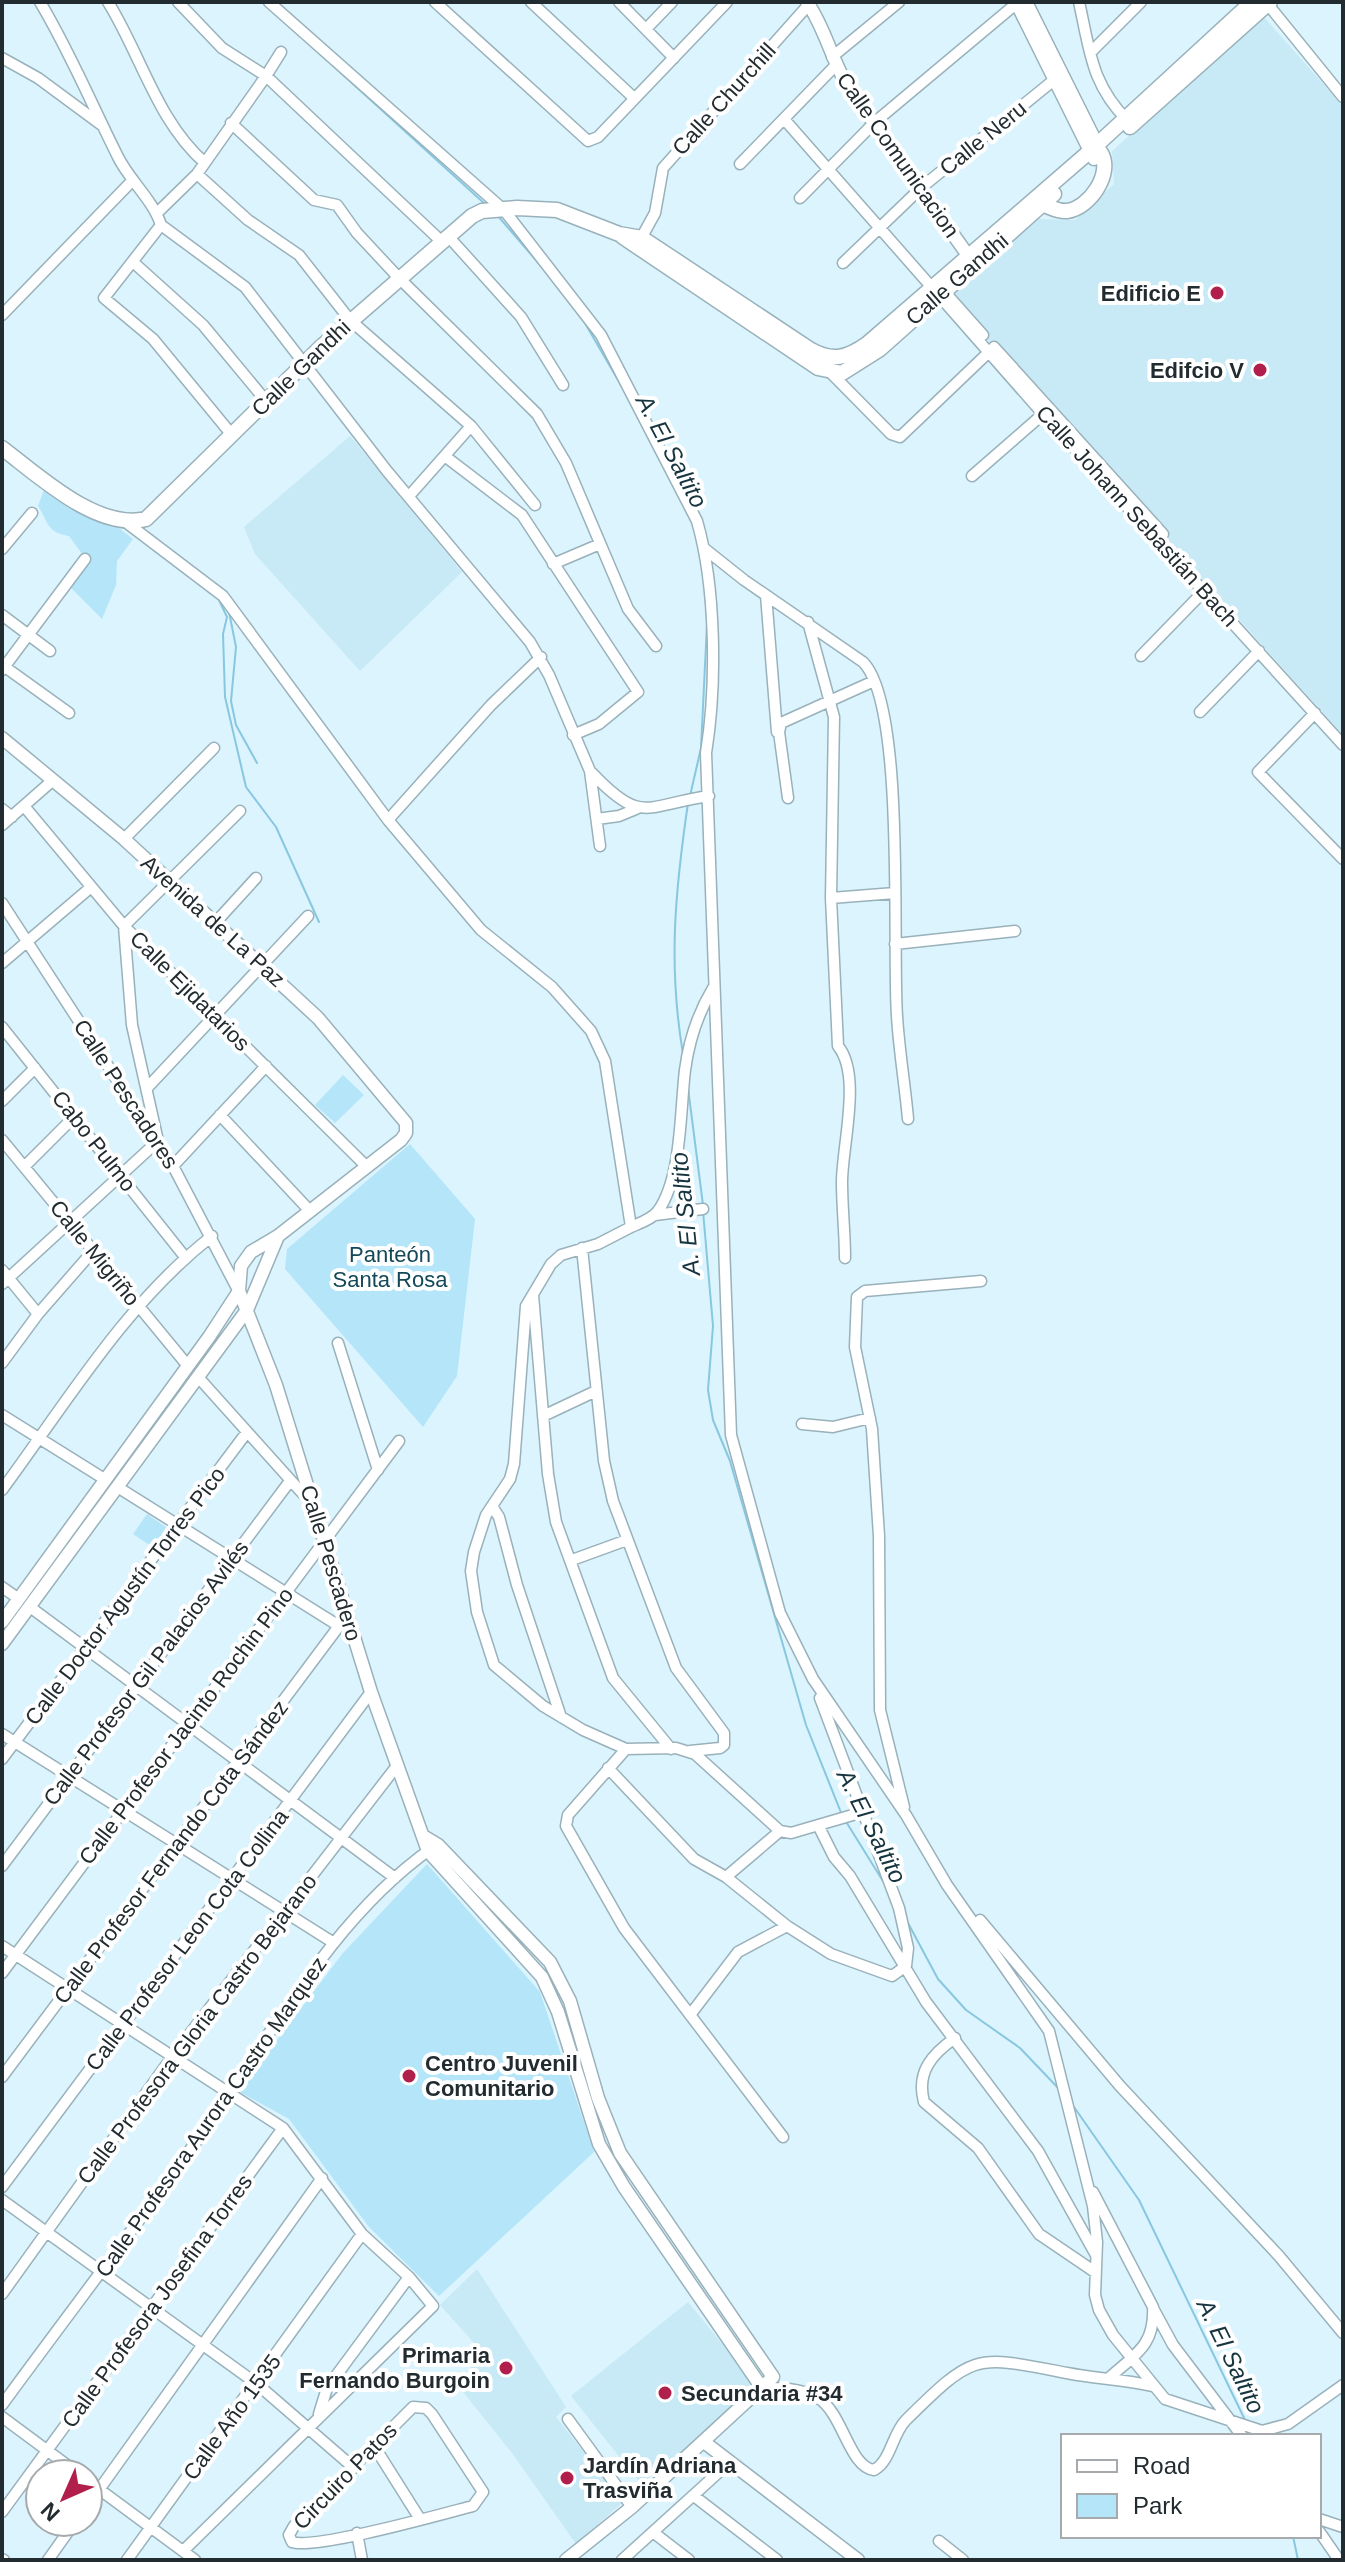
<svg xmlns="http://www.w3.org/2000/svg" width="1345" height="2562" font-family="Helvetica,sans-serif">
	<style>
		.built { fill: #c8e9f6 }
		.green { fill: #b5e5f9 }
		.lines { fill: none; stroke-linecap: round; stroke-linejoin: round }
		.stream { stroke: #88c7df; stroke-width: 2 }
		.minor-casing { stroke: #99b1ba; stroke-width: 13 }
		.tertiary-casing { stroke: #99b1ba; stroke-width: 15 }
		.secondary-casing { stroke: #99b1ba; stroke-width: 17 }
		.minor { stroke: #fff; stroke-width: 10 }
		.tertiary { stroke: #fff; stroke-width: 12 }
		.secondary { stroke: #fff; stroke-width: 14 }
		.poi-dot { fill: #b1204c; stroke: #fff; stroke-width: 3 }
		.labels { text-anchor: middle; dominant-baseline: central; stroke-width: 8; stroke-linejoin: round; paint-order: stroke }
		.street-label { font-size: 22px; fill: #222b2f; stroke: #fff }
		.poi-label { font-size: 22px; font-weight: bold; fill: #222b2f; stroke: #fff; text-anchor: end }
		.park-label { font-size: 22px; fill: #134859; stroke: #fff }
		.water-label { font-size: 24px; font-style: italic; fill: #16343f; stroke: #fff }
	</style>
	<rect width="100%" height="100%" fill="#dbf4fe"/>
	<path class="built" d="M1263 16 1343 106V735L950 298 1038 219 1075 220 1114 184 1112 151Z
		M350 436 462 572 360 671 255 554 244 527Z
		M477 2269 566 2407 556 2417 623 2502 576 2544 512 2453 456 2383 484 2354 440 2305Z
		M688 2302 759 2389 641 2484 571 2396Z"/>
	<path class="green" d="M44 490 73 510 120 529 133 539 117 561 116 585 102 619 68 585 88 562 69 536C46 532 49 523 38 506Z
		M343 1075 364 1095 335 1123 315 1105Z
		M410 1144 475 1219 457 1376 423 1427 285 1269 287 1249Z
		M147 1514 170 1530 157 1550 133 1534Z
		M427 1864 540 1992 594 2152 439 2296 369 2227 289 2119 238 2091 343 1953Z"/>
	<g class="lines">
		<path class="stream" d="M297 33 485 204
			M498 216 541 266
			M582 318 625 392
			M705 592 707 618
			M219 600 227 617 223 634 225 697 246 787 276 827 319 922
			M229 612 236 647 231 701 236 725 257 763
			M690 796 701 748 707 624
			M683 1054C668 965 675 892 688 803
			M688 1088 703 1205
			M703 1211 713 1326 708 1390 713 1420 730 1461 806 1725 842 1815
			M845 1820 886 1886
			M908 1923 938 1979 966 2010 1020 2048 1060 2090
			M1074 2107 1139 2200 1245 2420
			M1293 2536 1298 2560"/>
		<g class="minor-casing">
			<path id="minor" d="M40 2C70 52 92 105 118 157 130 181 153 200 161 225L245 287 387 471 530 642 549 675 590 771 600 846
				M108 2C141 55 157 121 205 163
				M178 2 222 48 266 76 281 52
				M269 2 504 210 601 335 697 521C716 587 717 685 706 753L731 1435 780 1613 813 1679 906 1815 947 1885 1049 2031 1093 2206 1097 2242 1095 2295 1099 2310 1113 2335 1165 2399 1262 2431 1288 2424 1343 2385
				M435 2 588 141 598 137 727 2
				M531 2 634 98
				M619 2 674 58
				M1079 2C1090 51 1091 84 1128 121
				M1266 2 1343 97
				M646 29 672 2
				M1090 53 1141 2
				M832 57 899 2
				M2 58 38 78 103 126
				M784 119 1043 414 1343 745
				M231 123 314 200 337 205 357 233 398 277 537 414 566 463 628 609 656 646
				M740 164 835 66
				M197 174 248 220 299 255 350 320 471 426 535 505
				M800 198 875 122 1017 3
				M157 213 197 174 266 76 441 241
				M161 225 104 298 153 339 232 435
				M448 236 521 317 563 385
				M639 242 655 213 663 168 811 2
				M133 262 203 325 266 401
				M843 263 922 187 1054 80
				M943 290 983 335
				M2 315 132 181
				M994 347 1163 534
				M831 373 891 434 900 437 989 352
				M446 457 522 515 638 692 599 724 573 735
				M972 476 1043 414
				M410 495 471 426
				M123 520 223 596 388 820 481 930 552 987 591 1031 605 1061 631 1227 598 1244 561 1255 551 1264 526 1306 514 1464 510 1479 486 1515 474 1552 471 1571 477 1612 494 1665 543 1706 583 1730 626 1749 676 1748 695 1754 780 1831 791 1833 863 1812
				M2 549 32 513
				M705 549 744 580 863 662C906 705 892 948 897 1016 899 1050 905 1085 908 1119
				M553 564 600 544
				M766 595 777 732
				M2 615 50 651
				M808 622 834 717 831 898 838 1046C862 1075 842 1146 842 1182 842 1208 845 1233 845 1258
				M1141 656 1205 590
				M5 667 69 713
				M2 670 85 559
				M1200 712 1259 651
				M1315 713 1258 772 1343 859
				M592 773C642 826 646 805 709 796
				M788 798 779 732 781 723 874 681
				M24 806 124 926 366 1166
				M2 809 12 817
				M597 819 619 816 636 809
				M388 820 491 705 541 657
				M2 825 52 781
				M124 839 214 748
				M831 898 895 893
				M2 903 173 1166 238 1290
				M215 923 256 878
				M895 944 1015 931
				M2 963 90 888
				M2 1027 185 1257
				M147 1088 308 916
				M2 1101 35 1068
				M220 1115 310 1211
				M2 1140 188 1366
				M173 1166 266 1066
				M24 1167 74 1117
				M655 1215 703 1209
				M631 1227C640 1223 652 1219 658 1211 682 1177 680 1111 685 1070 689 1040 698 1013 713 988
				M582 1248 604 1461 613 1501 676 1668 724 1733V1745L720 1748 690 1751
				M2 1270 38 1314
				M2 1284 158 1141 132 1025 124 926 240 811
				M533 1295 548 1474 556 1522 613 1678 671 1749
				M338 1343 378 1470
				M2 1363 38 1314 93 1251
				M198 1377 312 1504
				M2 1415 106 1480
				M543 1416 596 1391
				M802 1424 833 1427 870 1418
				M119 1488 339 1626 342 1622
				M2 1490C67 1402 125 1304 212 1236
				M492 1506 499 1517 517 1585 561 1717
				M572 1560 627 1540
				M2 1587 19 1599
				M30 1607 395 1878
				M2 1734 334 1943
				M626 1749 568 1815 566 1826 624 1928 783 2137
				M2 1759 247 1432
				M608 1768 694 1859 726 1877 787 1926 831 1954 892 1976 906 1966 908 1948 899 1908 820 1698
				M904 1807 880 1710 879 1536 872 1429 855 1347 857 1297 865 1291 981 1281
				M818 1825 834 1857 850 1876 926 2002 1038 2151 1096 2255
				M2 1866 290 1481
				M726 1877 780 1831
				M980 1920 1120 2086 1279 2256 1343 2333
				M2 1946 283 2128 362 2234 409 2277 433 2306 183 2551
				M2 1973 399 1441
				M690 2015 738 1952 787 1926
				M955 2038C932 2054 916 2072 924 2102L978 2148 1039 2234 1095 2272
				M2 2077 339 1626
				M2 2187 371 1692
				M1093 2192 1153 2307C1155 2345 1136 2354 1110 2377
				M2 2200 257 2384 354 2468
				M2 2294 172 2057 396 1767
				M1154 2310 1173 2345 1242 2436
				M762 2388C780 2388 801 2388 818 2398 843 2413 849 2467 874 2470 891 2461 892 2434 906 2420 975 2352 974 2355 1067 2373 1096 2379 1123 2379 1152 2386
				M2 2405C70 2312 141 2220 207 2126 274 2030 335 1916 432 1848
				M413 2407 426 2408 432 2414 483 2492 473 2506C442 2514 315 2550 292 2542L289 2535 294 2526Z
				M319 2414 327 2388 409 2277
				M2 2417 79 2474
				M568 2419 632 2507
				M374 2446 420 2519
				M88 2481 195 2560
				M694 2496 777 2560
				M88 2505 322 2178
				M2 2512 283 2128
				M1319 2519 1343 2527
				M1319 2531 1339 2560
				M357 2533 362 2560
				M654 2533 689 2560
				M939 2541 963 2560
				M2 2559 4 2560
				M48 2560 75 2522
				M127 2560 362 2234
				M622 2560 730 2462"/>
		</g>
		<g class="tertiary-casing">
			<path id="tertiary" d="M807 2C825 28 831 58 847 85L972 261
				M1016 2 1094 159
				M1026 2 1100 150
				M2 738 124 839 318 1018 406 1123V1133L401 1140 278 1236 251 1252 241 1266 239 1291 276 1385 371 1692 428 1851 542 1977 558 2012 599 2144 624 2187 762 2388
				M2 1622 209 1337 239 1291
				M2 1644 247 1310 278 1236
				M423 1836 438 1845 550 1962 570 2001 598 2098 620 2153 773 2377 632 2507 566 2560
				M704 2442 858 2560"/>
		</g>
		<g class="secondary-casing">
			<path id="secondary" d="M1130 127 1270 2
				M1042 204C1050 207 1058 212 1067 211 1090 208 1113 173 1101 153
				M623 237 818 368 842 373 880 349 1054 194
				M2 448C38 475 97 531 146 519L320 348 472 216 482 211 517 208 557 210 619 234 642 238 811 350C833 362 847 358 867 344L1089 152 1252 2"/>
		</g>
		<use href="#minor" class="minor"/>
		<use href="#tertiary" class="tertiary"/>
		<use href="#secondary" class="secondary"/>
	</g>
	<g class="poi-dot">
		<circle cx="1217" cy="293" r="8"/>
		<circle cx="1260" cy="370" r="8"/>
		<circle cx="409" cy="2076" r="8"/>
		<circle cx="506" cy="2368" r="8"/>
		<circle cx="665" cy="2393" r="8"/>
		<circle cx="567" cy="2478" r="8"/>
	</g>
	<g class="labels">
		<g class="street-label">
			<text transform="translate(724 99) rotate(-48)">Calle Churchill</text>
			<text transform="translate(983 138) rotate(-39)">Calle Neru</text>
			<text transform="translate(898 155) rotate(55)">Calle Comunicacion</text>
			<text transform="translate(957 279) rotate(-41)">Calle Gandhi</text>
			<text transform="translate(301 368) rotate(-44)">Calle Gandhi</text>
			<text transform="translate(1137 516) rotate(48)">Calle Johann Sebastián Bach</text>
			<text transform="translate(213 921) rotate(42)">Avenida de La Paz</text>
			<text transform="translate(190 991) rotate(45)">Calle Ejidatarios</text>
			<text transform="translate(126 1094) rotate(57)">Calle Pescadores</text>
			<text transform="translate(94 1141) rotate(52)">Cabo Pulmo</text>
			<text transform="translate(95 1253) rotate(51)">Calle Migriño</text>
			<text transform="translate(331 1563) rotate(73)">Calle Pescadero</text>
			<text transform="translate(125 1596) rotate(-53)">Calle Doctor Agustín Torres Pico</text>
			<text transform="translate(146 1673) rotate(-53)">Calle Profesor Gil Palacios Avilés</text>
			<text transform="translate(186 1726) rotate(-53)">Calle Profesor Jacinto Rochin Pino</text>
			<text transform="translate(171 1852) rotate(-53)">Calle Profesor Fernando Cota Sández</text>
			<text transform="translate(187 1940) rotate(-53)">Calle Profesor Leon Cota Collina</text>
			<text transform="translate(197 2029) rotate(-53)">Calle Profesora Gloria Castro Bejarano</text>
			<text transform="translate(211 2117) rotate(-55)">Calle Profesora Aurora Castro Marquez</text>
			<text transform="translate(157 2301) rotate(-54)">Calle Profesora Josefina Torres</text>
			<text transform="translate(232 2417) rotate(-54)">Calle Año 1535</text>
			<text transform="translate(345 2476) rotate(-46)">Circuiro Patos</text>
		</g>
		<g class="poi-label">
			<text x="1201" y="293">Edificio E</text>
			<text x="1244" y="370">Edifcio V</text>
			<text x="425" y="2063" text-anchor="start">Centro Juvenil<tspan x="425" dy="25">Comunitario</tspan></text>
			<text x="490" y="2355">Primaria<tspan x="490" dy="25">Fernando Burgoin</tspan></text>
			<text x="681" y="2393" text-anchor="start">Secundaria #34</text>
			<text x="583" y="2465" text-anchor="start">Jardín Adriana<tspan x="583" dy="25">Trasviña</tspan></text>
		</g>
		<g class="park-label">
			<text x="390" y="1254">Panteón<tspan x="390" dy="25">Santa Rosa</tspan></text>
		</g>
		<g class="water-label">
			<text transform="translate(672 451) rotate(62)">A. El Saltito</text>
			<text transform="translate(685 1214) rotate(-96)">A. El Saltito</text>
			<text transform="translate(872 1826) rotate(63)">A. El Saltito</text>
			<text transform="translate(1231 2356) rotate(64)">A. El Saltito</text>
		</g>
	</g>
	<rect width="1345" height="2562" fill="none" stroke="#222b2f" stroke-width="8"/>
	<rect x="1061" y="2434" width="260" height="104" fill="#ffffff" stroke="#a7aaac" stroke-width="2"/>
	<rect x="1077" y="2460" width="40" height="12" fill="#ffffff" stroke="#a7aaac" stroke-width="2"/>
	<text x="1133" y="2474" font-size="24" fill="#222b2f">Road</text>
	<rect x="1077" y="2494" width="40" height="24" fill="#b5e5f9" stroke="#a7aaac" stroke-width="2"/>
	<text x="1133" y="2514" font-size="24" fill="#222b2f">Park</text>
	<g transform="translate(64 2498) rotate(225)"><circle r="38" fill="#ffffff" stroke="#a7aaac" stroke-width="2"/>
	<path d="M0-6L14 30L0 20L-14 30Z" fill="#b1204c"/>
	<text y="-12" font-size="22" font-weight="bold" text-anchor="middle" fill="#222b2f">N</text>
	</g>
</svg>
